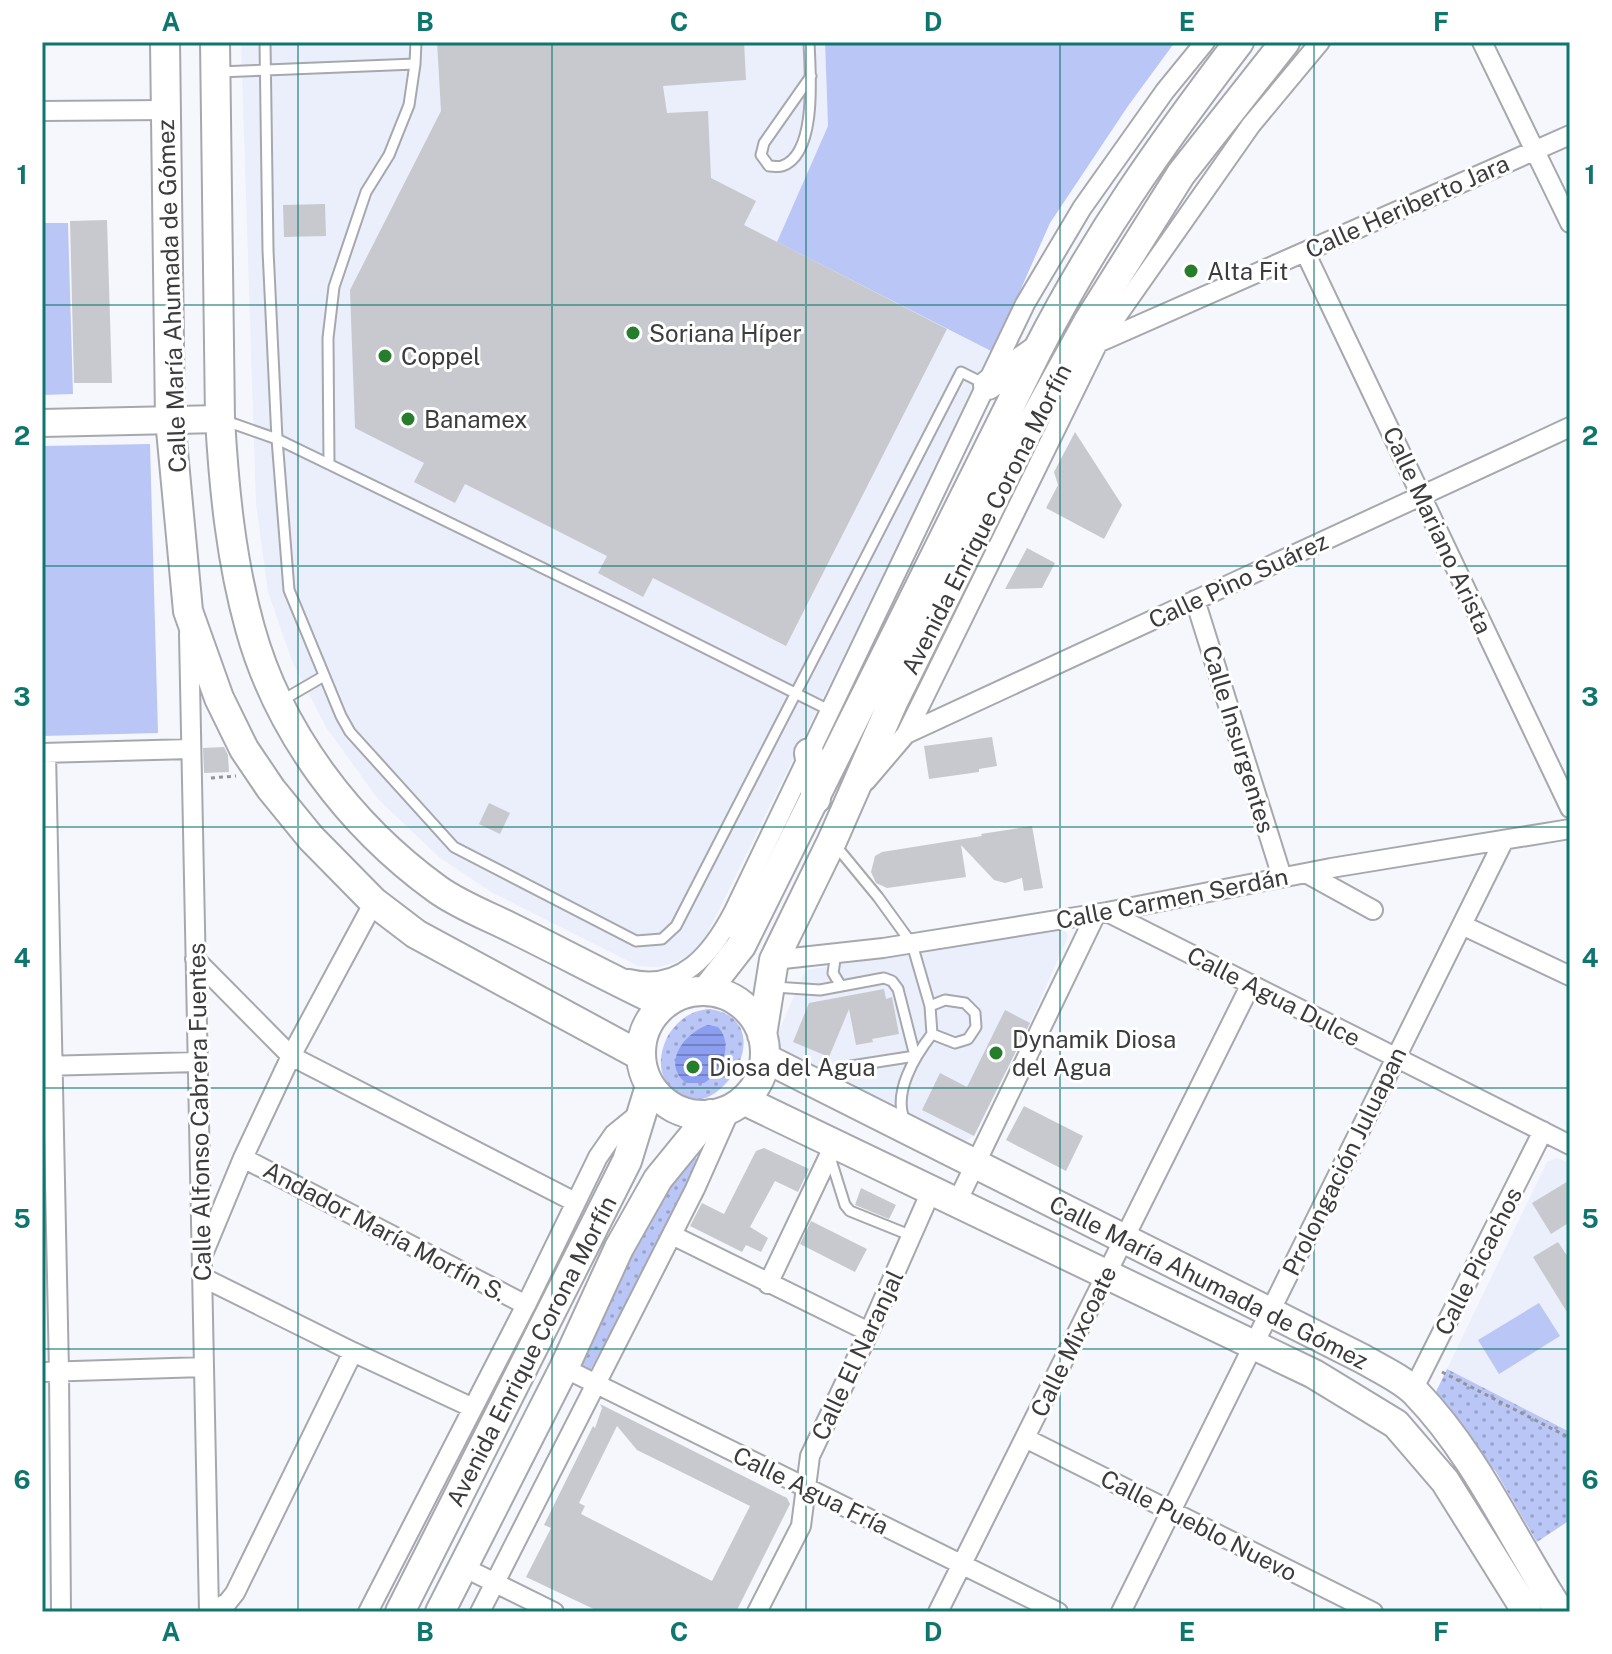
<svg xmlns="http://www.w3.org/2000/svg" width="1612" height="1654" font-family="'Public Sans',sans-serif">
	<style>
		.built { fill: #ebeefb }
		.grass { fill: #bac6f6 }
		.park { fill: url(#park-dots) }
		.water { fill: url(#water-rules) }
		.building { fill: #c8c9ce; fill-rule: evenodd }
		.lines { fill: none; stroke-linecap: round; stroke-linejoin: round }
		.lane-casing { stroke: #a7a8ad; stroke-width: 13 }
		.street-casing { stroke: #a7a8ad; stroke-width: 22 }
		.secondary-casing { stroke: #a7a8ad; stroke-width: 30 }
		.primary-casing { stroke: #a7a8ad; stroke-width: 32 }
		.path { stroke: #929396; stroke-width: 3; stroke-dasharray: 4 4; stroke-linecap: butt }
		.lane { stroke: #fff; stroke-width: 9 }
		.street { stroke: #fff; stroke-width: 18 }
		.secondary { stroke: #fff; stroke-width: 26 }
		.primary { stroke: #fff; stroke-width: 28 }
		.grid { fill: none; stroke: #0f766e; stroke-width: 2; stroke-opacity: 0.55 }
		.poi-dot { fill: #267d2b; stroke: #fff; stroke-width: 3 }
		.labels { text-anchor: middle; dominant-baseline: central; stroke-width: 6; stroke-linejoin: round; paint-order: stroke }
		.street-label { font-size: 24px; fill: #3c3c3e; stroke: #fff }
		.poi-label { font-size: 24px; fill: #3c3c3e; stroke: #fff; text-anchor: start }
		.neatline { fill: none; stroke: #0f766e; stroke-width: 3 }
		.grid-label { font-size: 26px; text-anchor: middle; font-weight: bold; fill: #0f766e }
	</style>
	<defs>
		<pattern id="park-dots" width="8" height="8" patternUnits="userSpaceOnUse" patternTransform="scale(2)"><rect width="8" height="8" fill="#bac6f6"/><path d="M2 2h.1M6 6h.1" fill="none" stroke="#98a2c9" stroke-width="1.8" stroke-linecap="round"/></pattern>
		<pattern id="water-rules" width="6" height="5" patternUnits="userSpaceOnUse" patternTransform="scale(2)"><rect width="6" height="5" fill="#8c9eef"/><path d="M0 2.5h6" fill="none" stroke="#7482c3"/></pattern>
	</defs>
	<rect width="100%" height="100%" fill="#f5f7fc"/>
	<path class="built" d="M241 42H825L828 126 777 242 993 352 705 938 693 953 676 962 659 967 638 966 493 893 439 857 378 799 326 727 292 661 268 592 256 503Z
		M1064 926 1068 936 1030 1023 974 1136 963 1142 780 1051 777 1036 802 977 808 970Z
		M1557 1158 1570 1163 1569 1431 1447 1369 1547 1162Z"/>
	<path class="grass" d="M825 42H1175L1128 106 1050 223 993 352 777 242 828 126Z
		M42 223H68L73 394 42 395Z
		M150 444 158 733 42 736V446Z
		M1539 1303 1560 1336 1499 1374 1478 1340Z"/>
	<path class="park" d="M710 1009C791 1022 705 1146 666 1082 657 1067 661 1048 669 1034 679 1019 692 1010 710 1009Z
		M695 1158 702 1161 590 1371 575 1364 626 1257 688 1160Z
		M1447 1369 1570 1432V1520L1537 1542 1496 1472 1434 1396Z"/>
	<path class="water" d="M708 1025 718 1027C734 1044 722 1072 704 1083H686C661 1064 684 1033 708 1025Z"/>
	<path class="building" d="M437 42H744L746 80 663 86 667 113 708 111 711 178 756 201 744 225 947 329 786 646 653 578 643 597 598 573 607 556 465 484 455 503 414 482 424 463 355 428 350 290 441 111Z
		M325 204 326 236 284 237 283 205Z
		M107 220 112 383H74L70 221Z
		M1075 432 1122 505 1104 539 1046 508 1058 485 1054 472Z
		M1027 548 1055 563 1042 588 1005 589Z
		M992 737 997 766 979 769V772L929 779 924 746Z
		M224 747 228 755 229 772 204 773 203 748Z
		M489 803 510 813 500 834 479 824Z
		M1032 826 1043 888 1024 891 1022 878 1005 883 994 880 961 845 966 877 887 888 876 883 871 872 875 856 882 852 982 836 981 834Z
		M884 989 886 999 892 997 899 1034 872 1039 873 1042 856 1045 849 1009 829 1057 793 1042 809 1003Z
		M1005 1010 1030 1023 974 1136 922 1110 940 1073 967 1087Z
		M1024 1106 1083 1136 1066 1171 1006 1140Z
		M764 1148 809 1169 798 1192 775 1181 750 1227 768 1238 761 1252 746 1245 742 1252 690 1226 702 1203 724 1214 756 1151Z
		M1570 1180V1222L1551 1234 1532 1203Z
		M861 1188 896 1205 889 1219 855 1205Z
		M811 1221 867 1249 855 1272 800 1244Z
		M1558 1242 1570 1260V1317L1533 1257Z
		M600 1404 787 1498 790 1504 736 1612H600L526 1577 551 1528 544 1525 593 1426 595 1428 602 1408ZM617 1426 637 1450 750 1506 712 1581 581 1514 585 1506 579 1503Z"/>
	<g class="lines">
		<g class="lane-casing">
			<path id="lane" d="M265 42 268 250 277 439 289 590 341 716 350 732 454 847 636 941 662 939 676 926 961 372 983 383
				M809 42C810 71 818 154 782 166 778 167 773 166 769 166L761 155 764 143 811 76
				M219 72 415 64
				M223 420 277 439 625 608 829 710
				M329 464 328 338 334 287 366 192 389 155 409 105 415 64 416 42
				M281 701 324 676
				M836 846 878 897 912 944 930 1006
				M836 953 833 973 841 986
				M774 987 820 990 884 978 892 981 898 989 915 1056 851 1066 825 1082
				M945 1000 965 1003 975 1013 976 1027 968 1039 955 1043 932 1034 930 1006Z
				M905 1121C892 1093 915 1056 932 1034
				M830 1157 845 1205 850 1211 912 1236"/>
		</g>
		<g class="street-casing">
			<path id="street" d="M1482 42 1570 223
				M42 111 166 110
				M1305 252 1570 808
				M1100 342 1570 135
				M1195 600 1282 877
				M189 634 209 1612
				M906 734 1570 427
				M42 753 191 749
				M46 753 59 1372 61 1612
				M866 781 906 734 1098 343 1251 125 1320 42
				M1306 873 1373 910
				M1107 912 1570 1145
				M1462 925 1570 976
				M741 946 734 911 1025 304 1082 208 1165 91 1205 42
				M195 959 291 1056 575 1202
				M774 960 883 948 1107 912 1331 868 1570 829
				M629 979C682 992 712 953 734 911
				M42 1066 198 1062
				M243 1158 526 1305
				M957 1202 1096 914
				M672 1235 869 1332
				M204 1252 243 1158 291 1056 374 902
				M202 1277 353 1352 473 1408
				M768 1284 835 1143
				M564 1368 1058 1612
				M42 1372 204 1367
				M1413 1390 1543 1131
				M1025 1438 1373 1612
				M463 1567 554 1612
				M210 1612 227 1603 235 1593 353 1352
				M368 1612 526 1305 598 1157 614 1134 641 1112
				M480 1612 695 1189 731 1108
				M757 1612 801 1526 810 1456 869 1332 932 1189
				M938 1612 1251 984
				M1121 1612 1504 840"/>
		</g>
		<g class="secondary-casing">
			<path id="secondary" d="M42 423 220 419"/>
		</g>
		<g class="primary-casing">
			<path id="primary" d="M165 42 170 419 188 611 219 698 244 749 271 789 311 838 374 902 416 934 641 1056
				M215 42 220 419C224 489 231 560 250 628 279 733 350 826 437 889 459 905 488 916 512 928 563 953 613 980 664 1004
				M988 385 1036 351
				M809 753 816 799
				M706 991 741 946 1037 351C1095 237 1162 143 1239 42
				M641 1053a62 62 0 1 1 124 0a62 62 0 1 1-124 0Z
				M762 1035 774 960 832 841 893 702 1024 438 1088 322 1181 174 1285 42
				M765 1058 1363 1359C1380 1369 1402 1379 1415 1392 1477 1456 1512 1539 1560 1612
				M743 1100 1314 1374 1396 1424 1445 1481 1527 1612
				M400 1612 627 1161 650 1086
				M440 1612 564 1368 619 1248 658 1179 711 1114"/>
		</g>
		<path class="path" d="M211 778 236 776
			M1442 1372 1570 1438"/>
		<use href="#lane" class="lane"/>
		<use href="#street" class="street"/>
		<use href="#secondary" class="secondary"/>
		<use href="#primary" class="primary"/>
	</g>
	<path class="grid" d="M298 42V1612M552 42V1612M806 42V1612M1060 42V1612M1314 42V1612M42 305H1570M42 566H1570M42 827H1570M42 1088H1570M42 1349H1570"/>
	<g class="poi-dot">
		<circle cx="1191" cy="271" r="8"/>
		<circle cx="633" cy="333" r="8"/>
		<circle cx="385" cy="356" r="8"/>
		<circle cx="408" cy="419" r="8"/>
		<circle cx="996" cy="1053" r="8"/>
		<circle cx="693" cy="1067" r="8"/>
	</g>
	<g class="labels">
		<g class="street-label">
			<text transform="translate(1407 206) rotate(-24)">Calle Heriberto Jara</text>
			<text transform="translate(171 296) rotate(-92)">Calle María Ahumada de Gómez</text>
			<text transform="translate(986 519) rotate(-63)">Avenida Enrique Corona Morfín</text>
			<text transform="translate(1438 530) rotate(65)">Calle Mariano Arista</text>
			<text transform="translate(1238 580) rotate(-25)">Calle Pino Suárez</text>
			<text transform="translate(1239 739) rotate(73)">Calle Insurgentes</text>
			<text transform="translate(1172 898) rotate(-11)">Calle Carmen Serdán</text>
			<text transform="translate(1274 996) rotate(27)">Calle Agua Dulce</text>
			<text transform="translate(199 1112) rotate(-91)">Calle Alfonso Cabrera Fuentes</text>
			<text transform="translate(1344 1161) rotate(-64)">Prolongación Juluapan</text>
			<text transform="translate(385 1231) rotate(28)">Andador María Morfín S.</text>
			<text transform="translate(1478 1261) rotate(-63)">Calle Picachos</text>
			<text transform="translate(1209 1282) rotate(27)">Calle María Ahumada de Gómez</text>
			<text transform="translate(1073 1341) rotate(-64)">Calle Mixcoate</text>
			<text transform="translate(531 1351) rotate(-63)">Avenida Enrique Corona Morfín</text>
			<text transform="translate(857 1355) rotate(-65)">Calle El Naranjal</text>
			<text transform="translate(811 1490) rotate(26)">Calle Agua Fría</text>
			<text transform="translate(1199 1525) rotate(27)">Calle Pueblo Nuevo</text>
		</g>
		<g class="poi-label">
			<text x="1207" y="271">Alta Fit</text>
			<text x="649" y="333">Soriana Híper</text>
			<text x="401" y="356">Coppel</text>
			<text x="424" y="419">Banamex</text>
			<text x="1012" y="1039">Dynamik Diosa<tspan x="1012" dy="28">del Agua</tspan></text>
			<text x="709" y="1067">Diosa del Agua</text>
		</g>
	</g>
	<rect width="1612" height="1654" fill="none" stroke="#ffffff" stroke-width="88"/>
	<rect x="44" y="44" width="1524" height="1566" class="neatline"/>
	<g class="grid-label">
		<text x="171" y="31">A</text>
		<text x="425" y="31">B</text>
		<text x="679" y="31">C</text>
		<text x="933" y="31">D</text>
		<text x="1187" y="31">E</text>
		<text x="1441" y="31">F</text>
		<text x="22" y="184">1</text>
		<text x="1590" y="184">1</text>
		<text x="22" y="445">2</text>
		<text x="1590" y="445">2</text>
		<text x="22" y="706">3</text>
		<text x="1590" y="706">3</text>
		<text x="22" y="967">4</text>
		<text x="1590" y="967">4</text>
		<text x="22" y="1228">5</text>
		<text x="1590" y="1228">5</text>
		<text x="22" y="1489">6</text>
		<text x="1590" y="1489">6</text>
		<text x="171" y="1641">A</text>
		<text x="425" y="1641">B</text>
		<text x="679" y="1641">C</text>
		<text x="933" y="1641">D</text>
		<text x="1187" y="1641">E</text>
		<text x="1441" y="1641">F</text>
	</g>
</svg>
